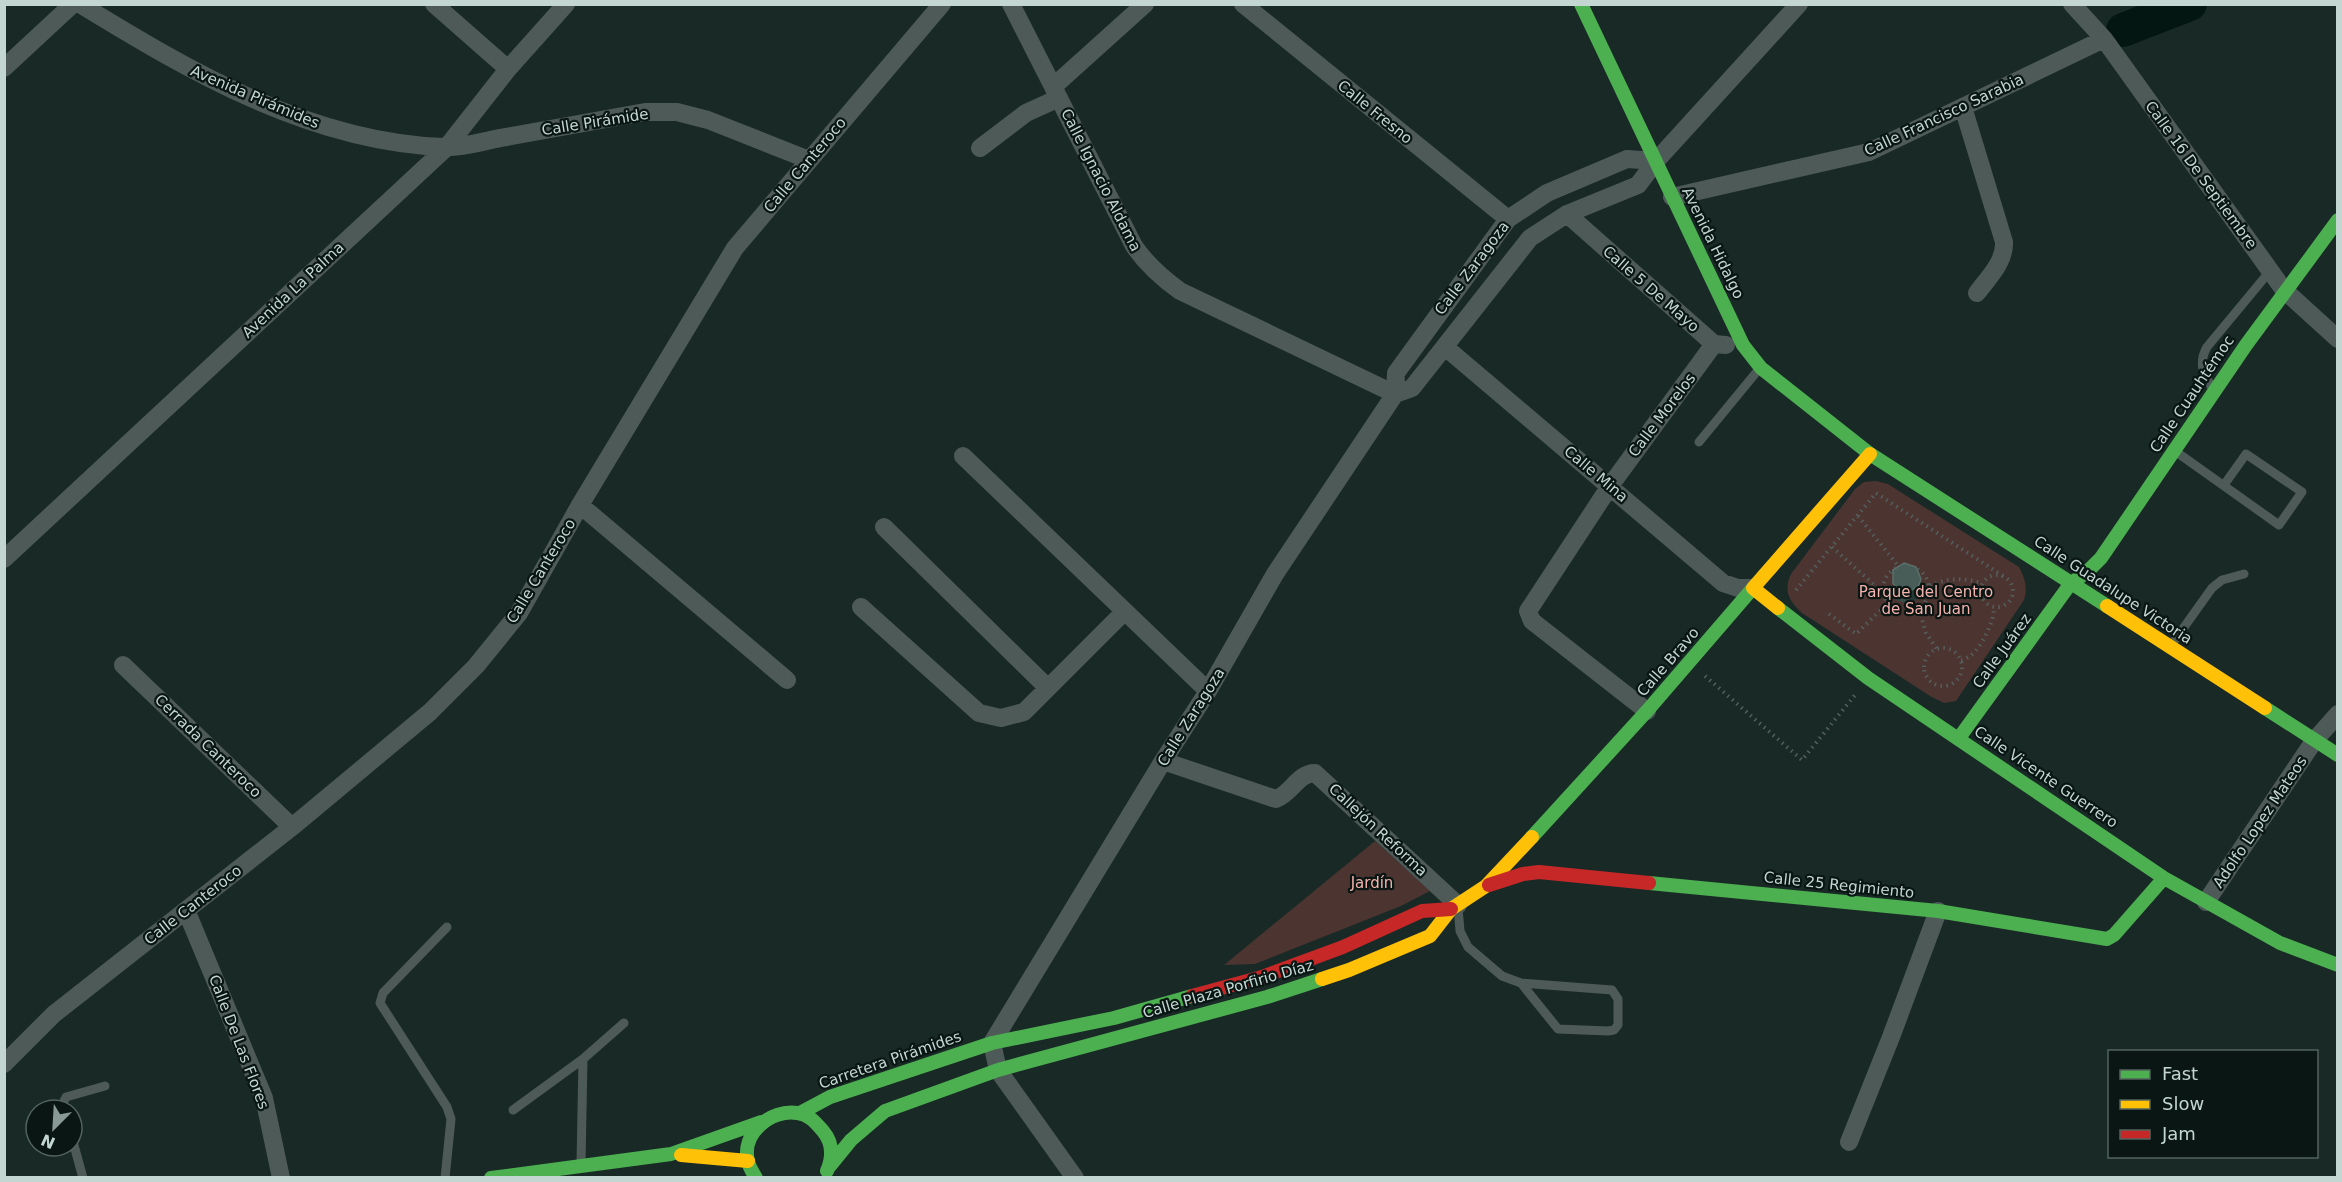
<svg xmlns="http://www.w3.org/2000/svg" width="2342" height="1182" font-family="'DejaVu Sans',sans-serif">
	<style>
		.green { fill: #4c3431 }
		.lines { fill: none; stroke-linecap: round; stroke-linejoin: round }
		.river { stroke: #041612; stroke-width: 34 }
		.path { stroke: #545f5c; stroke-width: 4; stroke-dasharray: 1.5 4.5; stroke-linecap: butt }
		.lane { stroke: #4e5a58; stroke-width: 9 }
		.street { stroke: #4e5a58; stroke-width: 18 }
		.fast { stroke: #4caf50; stroke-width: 14 }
		.slow { stroke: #ffc107; stroke-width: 14 }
		.jam { stroke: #c62828; stroke-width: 14 }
		.wall { fill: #384d49 }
		.shaded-wall { fill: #253935 }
		.building { fill: #485c58; stroke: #5b6f6b; stroke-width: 1.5 }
		.labels { text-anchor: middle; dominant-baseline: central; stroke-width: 4.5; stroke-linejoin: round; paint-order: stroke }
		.street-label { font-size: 15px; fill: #c4d6d2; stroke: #091613 }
		.park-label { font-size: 15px; fill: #f6b2ad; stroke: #091613 }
	</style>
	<rect width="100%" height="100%" fill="#182926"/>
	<path class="green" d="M1876 481 1888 484 1902 493 2019 567C2025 579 2028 587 2024 600L1956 701 1944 703 1930 696 1802 613C1789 601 1783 591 1791 574L1855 489 1864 482Z
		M1375 841 1430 891 1401 906 1255 964 1224 965Z"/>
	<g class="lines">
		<path class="river" d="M2123 30 2190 4"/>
		<path class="path" d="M1858 516 1899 567
			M1832 547 1882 592
			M1883 589a23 23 0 1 1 46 0a23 23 0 1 1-46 0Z
			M1981 591a16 16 0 1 1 32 0a16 16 0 1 1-32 0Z
			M1930 586C1947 577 1964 578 1982 583
			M1796 590 1876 493 2003 576
			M1919 609 1926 633 1937 649
			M1829 614 1856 634 1887 604
			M1924 667a19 19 0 1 1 38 0a19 19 0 1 1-38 0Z
			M1961 660C1962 660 1969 657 1970 656 1980 650 1997 617 1993 607
			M1705 676 1802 760 1855 695"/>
		<path class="lane" d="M2212 388C2203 372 2198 363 2207 347L2270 271
			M1699 442 1759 369
			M2175 451 2279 525 2302 492 2246 454 2224 485
			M2172 644 2212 588 2222 580 2244 574
			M1458 907 1460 931 1468 947 1502 976 1521 983 1558 1029 1608 1031 1614 1030 1618 1025V999L1612 990 1521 983
			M63 1110V1103L66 1097 105 1086
			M513 1110 583 1059
			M72 1138 83 1178
			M581 1163 583 1059 624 1023
			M445 1178 451 1119 447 1107 380 1003 383 993 447 927"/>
		<path class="street" d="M80 4C191 72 310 142 444 147 463 148 487 140 506 137 552 129 599 120 645 112H677L708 120 809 160
			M434 4 508 69
			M1011 4 1134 246C1147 265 1162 278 1180 291L1395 394
			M1243 4 1508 219
			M2072 4 2104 39 2284 290 2338 339
			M4 68 73 4
			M1054 86 1145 4
			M1963 107 2004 242C2005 262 1988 278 1977 293
			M980 148 1026 113 1059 98
			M1672 197 1869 152 2104 39
			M1567 214 1714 344 1726 345
			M1445 347 1723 583 1738 588H1753
			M1395 394 1412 388 1530 238 1567 214 1638 185 1656 161 1799 4
			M963 456 1208 691
			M580 505 787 680
			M884 527 1048 688
			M4 559 446 148 508 69 566 4
			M861 607 979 713 1001 718 1024 712 1125 611
			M123 665 292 827
			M1647 711 1532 621 1528 611 1610 486 1714 344
			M1163 761 1276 799C1291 794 1298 773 1315 773L1458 905
			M2206 902 2314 741 2338 714
			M186 910 264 1098 281 1178
			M4 1064 54 1014 292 827 430 712 476 666 519 613 580 505 735 248 942 4
			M1849 1142 1891 1037 1938 911
			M1075 1178 998 1070 992 1043 1163 761 1208 691 1275 574 1395 394 1396 373 1508 219 1547 193 1627 159 1656 161"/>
		<path class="fast" d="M1581 4 1743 345 1761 368 1870 454 2107 606
			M1778 608 1868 678 2164 878 2280 943 2338 965
			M2265 708 2338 755
			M1959 738 2071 583 2086 573 2101 558 2246 345 2338 220
			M1532 837 1647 711 1753 588
			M1649 883 1938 911 2107 939 2114 935 2164 878
			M800 1113 830 1097 992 1043 1114 1018 1192 996
			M829 1167 851 1140 885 1111 998 1070 1267 997 1322 979
			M491 1178 671 1154 761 1122
			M756 1178C753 1173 749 1167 748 1161 741 1133 771 1109 797 1113 809 1114 816 1123 823 1131 833 1143 833 1157 827 1171"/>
		<path class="slow" d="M2107 606 2265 708
			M1778 608 1753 588 1870 454
			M1322 979 1349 970 1430 936 1451 909 1486 886 1532 837
			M681 1155 748 1161"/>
		<path class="jam" d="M1489 885 1523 874 1539 872 1649 883
			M1192 996 1262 977 1343 947 1422 911 1451 909"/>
	</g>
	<path class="wall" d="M1893 583 1921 591 1919 597 1909 604 1896 600 1893 595Z"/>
	<path class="shaded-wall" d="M1921 579V591L1919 597 1909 604V592Z"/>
	<path class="building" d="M1904 563 1916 567 1921 579 1919 585 1909 592 1896 588 1893 583V570Z"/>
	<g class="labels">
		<g class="street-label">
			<text transform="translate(255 97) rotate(23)">Avenida Pirámides</text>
			<text transform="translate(1375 112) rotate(39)">Calle Fresno</text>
			<text transform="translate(1944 115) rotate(-25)">Calle Francisco Sarabia</text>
			<text transform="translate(595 122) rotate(-9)">Calle Pirámide</text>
			<text transform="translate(805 165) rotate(-50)">Calle Canteroco</text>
			<text transform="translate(2201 175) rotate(54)">Calle 16 De Septiembre</text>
			<text transform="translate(1101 180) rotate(63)">Calle Ignacio Aldama</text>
			<text transform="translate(1713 243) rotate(64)">Avenida Hidalgo</text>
			<text transform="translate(1472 268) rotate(-53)">Calle Zaragoza</text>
			<text transform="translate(1651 289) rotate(41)">Calle 5 De Mayo</text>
			<text transform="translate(293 290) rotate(-43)">Avenida La Palma</text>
			<text transform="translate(2192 394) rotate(-56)">Calle Cuauhtémoc</text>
			<text transform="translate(1662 415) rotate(-53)">Calle Morelos</text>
			<text transform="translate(1596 474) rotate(40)">Calle Mina</text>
			<text transform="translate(541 571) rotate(-59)">Calle Canteroco</text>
			<text transform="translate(2113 590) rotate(33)">Calle Guadalupe Victoria</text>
			<text transform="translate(2002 651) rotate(-54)">Calle Juárez</text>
			<text transform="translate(1668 662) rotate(-49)">Calle Bravo</text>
			<text transform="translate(1191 717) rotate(-58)">Calle Zaragoza</text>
			<text transform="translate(208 746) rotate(44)">Cerrada Canteroco</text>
			<text transform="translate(2046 777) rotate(34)">Calle Vicente Guerrero</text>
			<text transform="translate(2260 822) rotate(-56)">Adolfo Lopez Mateos</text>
			<text transform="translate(1378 830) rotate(43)">Callejón Reforma</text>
			<text transform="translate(1839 885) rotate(6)">Calle 25 Regimiento</text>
			<text transform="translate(193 905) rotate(-38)">Calle Canteroco</text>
			<text transform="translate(1228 989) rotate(-16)">Calle Plaza Porfirio Díaz</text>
			<text transform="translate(239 1042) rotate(69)">Calle De Las Flores</text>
			<text transform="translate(890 1060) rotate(-19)">Carretera Pirámides</text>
		</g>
		<g class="park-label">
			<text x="1926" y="592">Parque del Centro<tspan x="1926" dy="17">de San Juan</tspan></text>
			<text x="1372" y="883">Jardín</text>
		</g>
	</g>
	<rect width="2342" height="1182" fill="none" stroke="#c4d6d2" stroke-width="12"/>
	<rect x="2108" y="1050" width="210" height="108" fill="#091613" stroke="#54635f" stroke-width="1.5"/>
	<rect x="2120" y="1070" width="30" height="9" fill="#4caf50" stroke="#54635f" stroke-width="1.5"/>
	<text x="2162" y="1080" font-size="18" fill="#c4d6d2">Fast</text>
	<rect x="2120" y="1100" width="30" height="9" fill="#ffc107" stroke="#54635f" stroke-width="1.5"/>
	<text x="2162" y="1110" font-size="18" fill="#c4d6d2">Slow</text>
	<rect x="2120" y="1130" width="30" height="9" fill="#c62828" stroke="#54635f" stroke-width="1.5"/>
	<text x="2162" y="1140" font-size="18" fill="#c4d6d2">Jam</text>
	<g transform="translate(54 1128) rotate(204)"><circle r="28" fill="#091613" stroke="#54635f" stroke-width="1.5"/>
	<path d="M0-4.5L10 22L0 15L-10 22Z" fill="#889996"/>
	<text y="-9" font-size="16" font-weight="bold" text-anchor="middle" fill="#c4d6d2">N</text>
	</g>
</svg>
